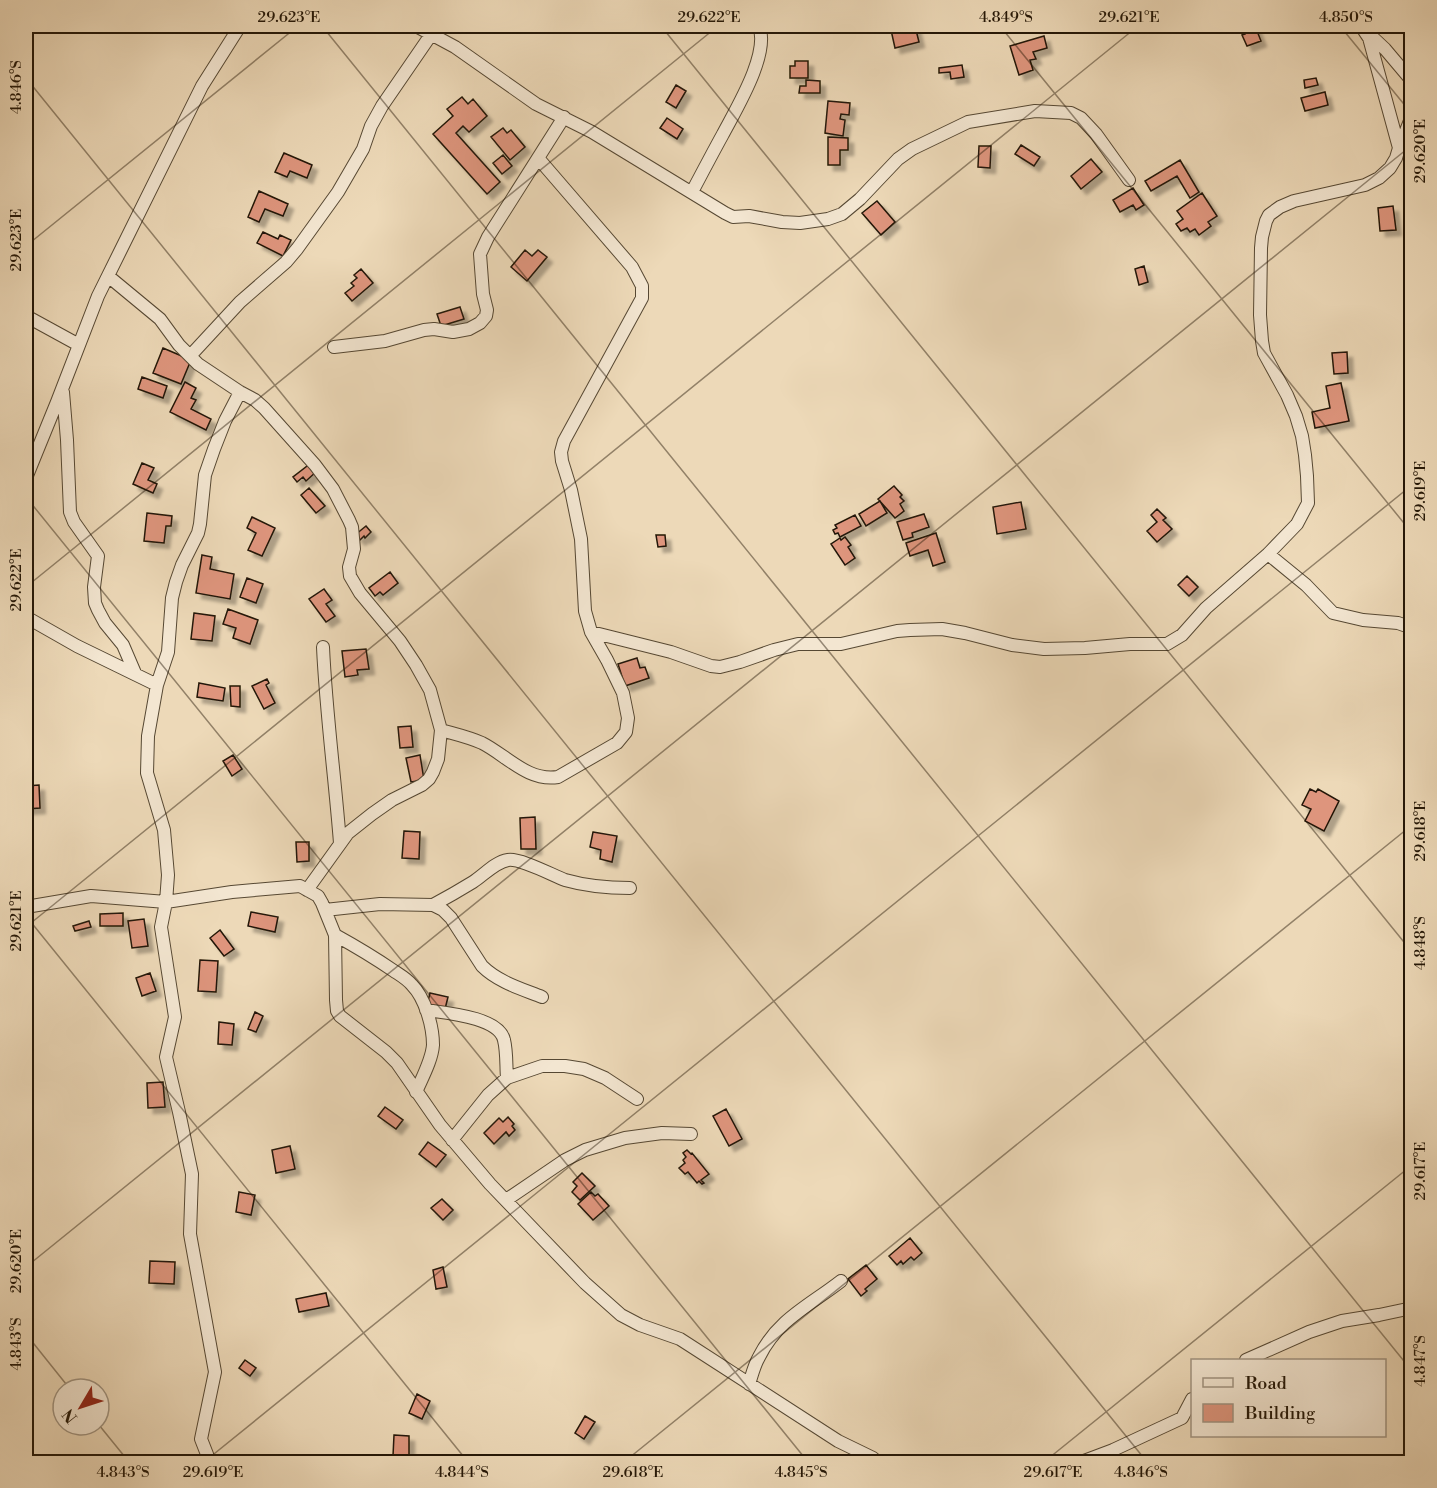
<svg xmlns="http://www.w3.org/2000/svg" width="1437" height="1488" font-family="'Libre Bodoni',serif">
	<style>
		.building { fill: #de957d; stroke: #241707; stroke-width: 1.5; filter: url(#shadow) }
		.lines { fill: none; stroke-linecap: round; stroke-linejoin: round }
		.street-casing { stroke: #564833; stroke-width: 14 }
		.street { stroke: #f3e6d1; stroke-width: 12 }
		.ticks { fill: none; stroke: #241707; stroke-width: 1.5; stroke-opacity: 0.45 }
		.neatline { fill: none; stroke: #241707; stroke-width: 2 }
		.ticks-label { font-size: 15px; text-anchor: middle; fill: #241707 }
	</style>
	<defs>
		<filter id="shadow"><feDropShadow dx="5.5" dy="5.5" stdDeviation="1.5" flood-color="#0004"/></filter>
	</defs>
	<rect width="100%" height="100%" fill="#edd9b8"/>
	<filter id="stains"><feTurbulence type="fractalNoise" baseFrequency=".00333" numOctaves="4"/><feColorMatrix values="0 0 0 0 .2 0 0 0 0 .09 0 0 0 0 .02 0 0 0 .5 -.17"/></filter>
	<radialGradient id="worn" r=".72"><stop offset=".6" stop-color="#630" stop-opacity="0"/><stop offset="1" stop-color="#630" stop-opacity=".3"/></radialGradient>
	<path class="building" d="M901 26H915L919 42 895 48 891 30 901 28Z
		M1242 26H1255L1261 41 1247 46 1242 35 1245 34Z
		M1044 36 1047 48 1033 52 1036 59 1030 60 1033 70 1019 75 1010 46Z
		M795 61H808V78H790V66H795Z
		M962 65 964 77 951 79 950 72 939 73V68Z
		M1316 78 1318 85 1305 88 1304 80Z
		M806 80 820 81V93H799L800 86H806Z
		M676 85 686 91 676 108 666 102Z
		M1325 92 1328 105 1305 111 1301 98Z
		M462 97 468 104 473 99 487 116 469 132 463 126 456 133 500 182 487 194 433 134 453 116 447 109Z
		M828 101 850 103 849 115 841 114 840 119 845 120 843 136 825 133Z
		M667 118 683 129 677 139 660 128Z
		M503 128 507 133 511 130 525 147 510 160 491 137Z
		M828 137 848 138V150H840V165H828Z
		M1021 145 1040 157 1034 166 1015 154Z
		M979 146H991L990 168 978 167Z
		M284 153 312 165 307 178 290 171 287 177 275 172Z
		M503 155 512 166 502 174 493 163Z
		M1091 159 1102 172 1081 189 1071 176Z
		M1180 160 1199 192 1190 198 1177 176 1151 191 1145 181Z
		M1133 188 1144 205 1136 210 1133 205 1120 212 1113 200Z
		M259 191 288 204 283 216 265 209 259 222 248 217Z
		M1202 193 1217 216 1208 222 1211 226 1199 235 1195 229 1190 232 1187 228 1181 231 1176 224 1183 219 1177 211Z
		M877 201 895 222 881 235 862 213Z
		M1393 206 1396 230 1380 231 1378 208Z
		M263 232 278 239 280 235 291 240 283 256 257 243Z
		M525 250 532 256 538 250 547 257 527 281 511 267Z
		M1144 266 1148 282 1139 285 1135 269Z
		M361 269 373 283 352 301 345 293 354 286 351 283 357 278 354 275Z
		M460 307 464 319 441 326 437 314Z
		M163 348 191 360 181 384 153 373Z
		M1347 352 1348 373 1334 374 1332 353Z
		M142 377 167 386 163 398 138 389Z
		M185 382 196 388 191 398 196 400 191 409 211 419 206 430 170 412Z
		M1341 383 1349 421 1315 428 1312 412 1330 408 1326 386Z
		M142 463 154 468 148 480 157 484 153 493 133 484Z
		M311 463 317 471 306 481 303 477 297 482 293 477Z
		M894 486 902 495 900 497 904 501 900 504 904 511 895 518 878 499Z
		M309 488 325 506 316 513 301 495Z
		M880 501 887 513 866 526 859 514Z
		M1021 502 1026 529 997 534 993 507Z
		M1157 509 1166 518 1163 520 1172 529 1157 542 1147 531 1157 522 1151 515Z
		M147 513 172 516 171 526H166L164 543 144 541Z
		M924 514 929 527 912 533 913 537 903 540 897 522Z
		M855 515 861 526 840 537 838 533 835 534 833 530 837 528 835 525Z
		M252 517 275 528 262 556 248 550 256 533 247 528Z
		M366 526 371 532 365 538 364 536 360 540 355 535Z
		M936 533 945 562 933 566 928 550 910 556 906 543Z
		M656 535H665L666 546 658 547Z
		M845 537 851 545 848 547 855 558 845 565 831 544 840 538 841 540Z
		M202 555 212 557 210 569 234 574 230 599 196 593Z
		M390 572 398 583 383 595 380 592 375 596 369 588Z
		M1187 576 1198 587 1189 596 1178 585Z
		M247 578 263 584 256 603 240 597Z
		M324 589 332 600 326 604 335 616 326 622 309 599Z
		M228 609 258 620 250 644 233 638 236 628 223 624Z
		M194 613 215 616 212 641 191 639Z
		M366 649 369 669 357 670 358 675 345 677 342 651Z
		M637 658 640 668 645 667 649 678 625 686 618 664Z
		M267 679 269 683 266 685 275 703 264 709 252 686Z
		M199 683 225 688 223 701 197 697Z
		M230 686H240V707L231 706Z
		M411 726 413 747 400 748 398 727Z
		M233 755 242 769 232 776 223 761Z
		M420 755 424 780 411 782 406 758Z
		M39 785 40 808 26 809V786Z
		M1310 789 1316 792 1318 789 1339 801 1324 831 1305 821 1311 809 1302 805Z
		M535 817 536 849H521L520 818Z
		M404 831 420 832 419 859 402 858Z
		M593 832 617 836 612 862 600 859 601 850 590 847Z
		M296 842H309V861L297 862Z
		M251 912 278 917 275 932 248 926Z
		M123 913V926H100V914Z
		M144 919 148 946 132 948 128 921Z
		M89 921 91 927 75 931 73 926Z
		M220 930 234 949 224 956 210 938Z
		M200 960 218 961 216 992 198 991Z
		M150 973 156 991 142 996 136 978Z
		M430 993 448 997 445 1009 427 1005Z
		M255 1012 263 1016 256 1032 248 1029Z
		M219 1022 234 1024 232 1045 218 1044Z
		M163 1082 165 1107 148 1108 147 1083Z
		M385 1107 403 1120 396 1129 378 1116Z
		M726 1109 742 1139 729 1146 713 1116Z
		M508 1117 514 1124 512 1126 515 1130 509 1136 506 1132 494 1144 484 1133 499 1118 503 1122Z
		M428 1142 446 1155 436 1167 419 1154Z
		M290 1146 295 1169 276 1173 272 1150Z
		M687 1150 691 1154 692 1153 709 1174 701 1180 704 1183 702 1184 699 1181 697 1183 688 1172 685 1174 679 1168 685 1163 683 1160 686 1157 683 1153Z
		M582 1173 595 1186 580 1200 572 1192 577 1186 573 1182Z
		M239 1192 255 1195 251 1215 236 1212Z
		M591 1192 595 1196 598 1194 609 1206 593 1220 578 1204Z
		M442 1199 453 1210 443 1220 431 1208Z
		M910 1238 922 1253 914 1260 911 1257 903 1264 901 1261 897 1265 889 1256Z
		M150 1261 175 1262 174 1284 149 1283Z
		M866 1265 877 1279 865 1289 867 1291 861 1296 848 1279Z
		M443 1267 447 1287 436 1289 433 1270Z
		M326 1293 329 1306 299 1312 296 1299Z
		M245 1360 256 1368 250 1376 239 1368Z
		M417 1394 430 1401 422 1419 409 1413Z
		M585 1416 595 1422 584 1439 575 1433Z
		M394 1435 409 1436V1456H393Z"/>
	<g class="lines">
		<g class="street-casing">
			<path id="street" d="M416 26 455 47 536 104 592 132 725 213 733 217 749 216 782 222 800 223 828 219 842 214 860 199 898 159 912 149 968 122 1035 111 1071 113 1081 118 1096 134 1129 180
				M760 27 776 26
				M1369 34 1385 49 1412 81
				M1399 148 1412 116
				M692 192C702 173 712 154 723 134 736 109 770 54 759 26
				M108 276 160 319 179 345 198 364 240 392 255 400 264 408 315 465 333 489 349 520 352 527 354 549 349 567 350 576 360 593 400 641 416 665 430 690 441 730 438 759 433 772 429 779 422 785 392 800 372 814 348 833 307 890
				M26 316 79 345
				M334 347 385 341 424 330 434 329 453 332 469 329 480 323 486 316 487 310 483 294 480 254 488 237 564 117
				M190 356 240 302 286 262 297 249 338 192 363 149 371 126 382 106 437 26
				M63 392 67 440 70 512 74 522 98 556 94 587 95 603 98 610 105 623 123 645 135 673
				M26 478 57 402 98 296 202 86 240 26
				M1268 554 1306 585 1333 613 1363 620 1398 623 1412 628
				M26 617 77 646 157 685
				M591 632 671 652 711 666 720 667 740 662 774 650 798 644H841L897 631 910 630 942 629 965 633 1012 645 1044 649 1085 648 1130 644H1167L1182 635 1206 608 1268 554 1297 524 1308 503 1307 476 1305 455 1302 436 1296 416 1287 395 1264 353 1262 341 1260 315 1261 248 1262 237 1266 221 1269 215 1280 207 1294 201 1365 185 1379 178 1390 168 1396 158 1399 148 1369 38 1361 26
				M323 647C326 713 335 778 340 843
				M441 730C455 734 469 737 482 743 506 755 528 782 558 777L617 743 626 732 628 718 623 693 607 660 591 632 585 611 581 539 571 490 562 461 561 452 564 441 642 298V286L632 267 538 158
				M433 905C446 898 460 890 473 882 484 875 495 862 508 860 520 858 552 875 565 880 586 886 608 888 630 888
				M26 907 91 896 166 902 232 892 300 886 318 896 322 903 335 935 336 1000 337 1011 340 1016 386 1052 397 1063 440 1125 490 1184 585 1283 621 1315 640 1325 680 1339 838 1441 873 1458 874 1462
				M325 910 380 904 433 905 443 910 451 918 482 966C498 982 522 989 542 997
				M335 935C355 946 375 958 394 971 400 975 407 979 412 985 425 998 433 1026 433 1045 432 1060 422 1078 416 1092
				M426 1010C446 1013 499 1017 504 1040 507 1052 506 1066 507 1078
				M452 1140 488 1095 507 1078 542 1066H565L584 1069 605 1078 637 1099
				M506 1200 565 1160 585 1150 625 1138 662 1133 691 1134
				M1246 1360 1309 1332 1342 1321 1379 1315 1412 1308
				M749 1384C752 1375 754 1366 759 1357 778 1319 809 1306 841 1281
				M210 1462 201 1439 215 1372 190 1234 192 1174 179 1112 166 1057 175 1017 161 927 166 902 168 875 164 830 147 773 148 736 157 685 168 652 172 598 176 582 182 565 198 533 200 524 205 475 214 449 225 421 240 392
				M1081 1462 1113 1450 1182 1418 1192 1399"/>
		</g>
		<use href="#street" class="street"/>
	</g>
	<path class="ticks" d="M322 26 1412 1371M661 26 1412 952M1000 26 1412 533M1340 26 1412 114M26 78 1147 1462M26 246 298 26M26 497 808 1462M26 587 718 26M26 916 468 1462M26 927 1138 26M26 1267 1412 145M26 1334 70 1389M99 1425 129 1462M204 1462 1412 485M624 1462 1412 825M1044 1462 1412 1165"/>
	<rect width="1437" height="1488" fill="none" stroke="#edd9b8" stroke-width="66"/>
	<rect x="1191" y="1359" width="195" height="78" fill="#f3e6d1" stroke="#a09380" stroke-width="1.5"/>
	<rect x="1203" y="1378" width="30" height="9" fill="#f3e6d1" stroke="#a09380" stroke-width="1.5"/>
	<text x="1245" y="1389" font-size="18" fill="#241707">Road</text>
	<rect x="1203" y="1404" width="30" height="18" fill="#de957d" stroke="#a09380" stroke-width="1.5"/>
	<text x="1245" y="1419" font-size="18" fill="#241707">Building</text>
	<g transform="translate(81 1407) rotate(231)"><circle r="28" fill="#f3e6d1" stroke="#a09380" stroke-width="1.5"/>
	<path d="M0-4.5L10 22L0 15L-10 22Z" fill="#8f2418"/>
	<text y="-9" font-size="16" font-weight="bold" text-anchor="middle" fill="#241707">N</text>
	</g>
	<rect x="33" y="33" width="1371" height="1422" class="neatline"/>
	<g class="ticks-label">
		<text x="289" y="22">29.623°E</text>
		<text x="709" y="22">29.622°E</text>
		<text x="1006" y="22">4.849°S</text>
		<text x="1129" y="22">29.621°E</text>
		<text x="1346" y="22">4.850°S</text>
		<text transform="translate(16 87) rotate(-90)" y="5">4.846°S</text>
		<text transform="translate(1420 151) rotate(-90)" y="5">29.620°E</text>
		<text transform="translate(16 240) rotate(-90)" y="5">29.623°E</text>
		<text transform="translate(1420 491) rotate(-90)" y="5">29.619°E</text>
		<text transform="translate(16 580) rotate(-90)" y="5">29.622°E</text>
		<text transform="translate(1420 831) rotate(-90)" y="5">29.618°E</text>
		<text transform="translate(16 921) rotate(-90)" y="5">29.621°E</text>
		<text transform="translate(1420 943) rotate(-90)" y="5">4.848°S</text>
		<text transform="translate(1420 1171) rotate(-90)" y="5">29.617°E</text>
		<text transform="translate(16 1261) rotate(-90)" y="5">29.620°E</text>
		<text transform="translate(16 1344) rotate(-90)" y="5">4.843°S</text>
		<text transform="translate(1420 1361) rotate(-90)" y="5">4.847°S</text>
		<text x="123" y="1477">4.843°S</text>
		<text x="213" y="1477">29.619°E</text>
		<text x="462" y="1477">4.844°S</text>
		<text x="633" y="1477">29.618°E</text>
		<text x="801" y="1477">4.845°S</text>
		<text x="1053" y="1477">29.617°E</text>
		<text x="1141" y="1477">4.846°S</text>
	</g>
	<rect width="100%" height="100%" filter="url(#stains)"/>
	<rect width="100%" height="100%" fill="url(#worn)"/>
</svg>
